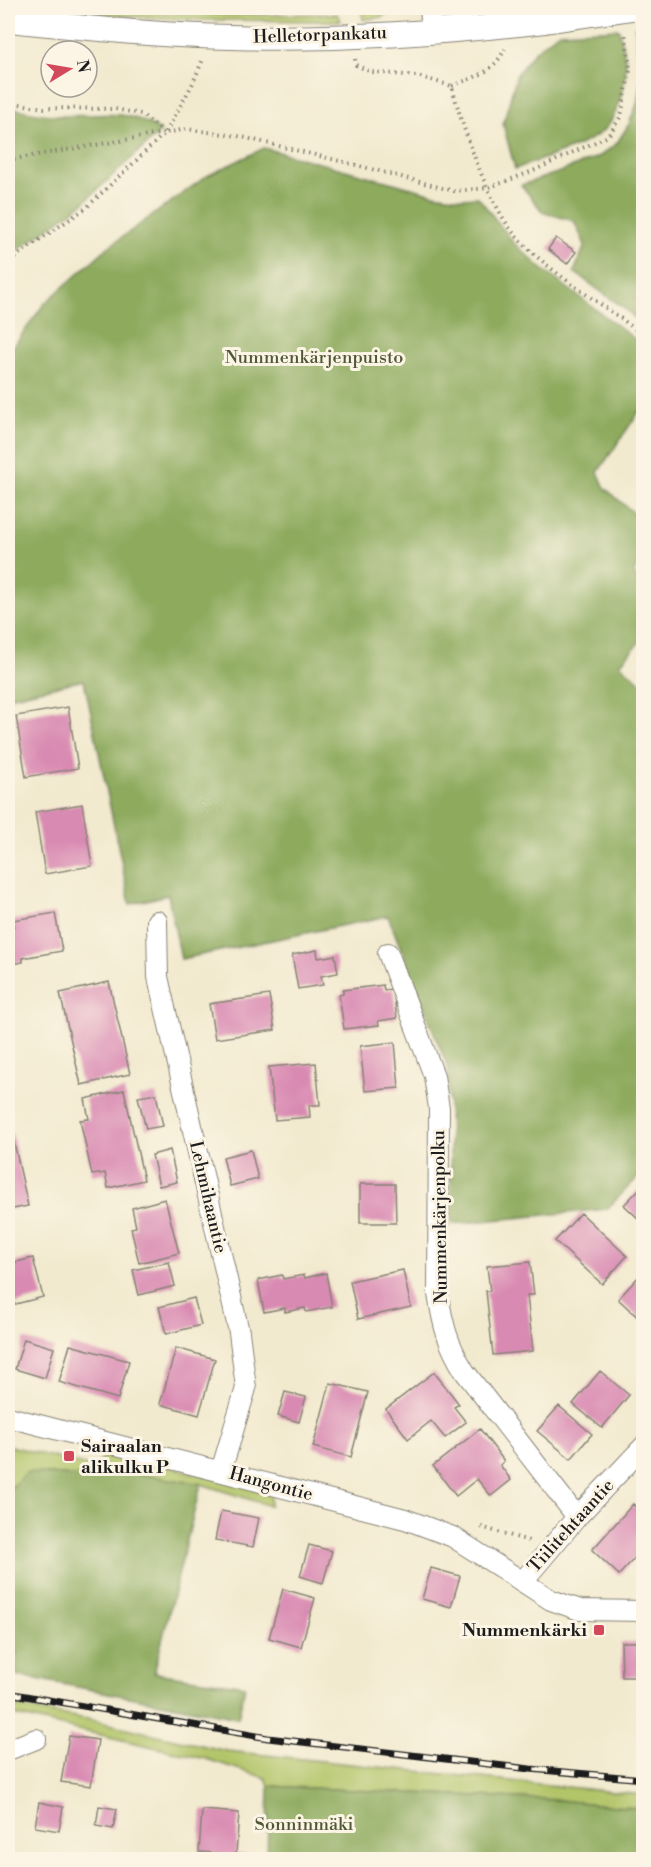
<svg xmlns="http://www.w3.org/2000/svg" width="651" height="1867" font-family="'Libre Bodoni',serif">
	<style>
		.green { fill: #b2c569; stroke: #677042; stroke-width: 1.5 }
		.forest { fill: #8daa5d; stroke: #54633c; stroke-width: 1.5 }
		.building { fill: #d98ab2 }
		.lines { fill: none; stroke-linecap: round; stroke-linejoin: round }
		.minor-casing { stroke: #878376; stroke-width: 22 }
		.tertiary-casing { stroke: #878376; stroke-width: 26 }
		.path { stroke: #878376; stroke-width: 4; stroke-dasharray: 1.5 4.5; stroke-linecap: butt }
		.minor { stroke: #fff; stroke-width: 20 }
		.tertiary { stroke: #fff; stroke-width: 24 }
		.rail-casing { stroke: #1c1c1c; stroke-width: 7 }
		.rail { stroke: #fcf5e5; stroke-width: 4.5; stroke-dasharray: 14; stroke-linecap: butt }
		.tertiary-bridge-casing { stroke: #878376; stroke-width: 26; stroke-linecap: butt }
		.tertiary-bridge { stroke: #fff; stroke-width: 24 }
		.poi-dot { fill: #d1495b; stroke: #fcf5e5; stroke-width: 2 }
		.labels { text-anchor: middle; dominant-baseline: central; stroke-width: 6; stroke-linejoin: round; paint-order: stroke }
		.street-label { font-size: 18px; fill: #1c1c1c; stroke: #fcf5e5 }
		.park-label { font-size: 18px; fill: #505737; stroke: #fcf5e5 }
		.poi-label { font-size: 18px; font-weight: bold; fill: #1c1c1c; stroke: #fcf5e5; text-anchor: start }
	</style>
	<rect width="100%" height="100%" fill="#fcf5e5"/>
	<filter id="ink" filterUnits="userSpaceOnUse"><feTurbulence type="fractalNoise" baseFrequency=".0167" numOctaves="2"/><feDisplacementMap in="SourceGraphic" scale="12" xChannelSelector="R" yChannelSelector="G"/><feConvolveMatrix kernelMatrix="1 2 1 2 8 2 1 2 1" color-interpolation-filters="sRGB"/></filter>
	<filter id="wash" filterUnits="userSpaceOnUse"><feTurbulence type="fractalNoise" baseFrequency=".008" numOctaves="4" result="noise"/><feDisplacementMap in="SourceGraphic" scale="24" xChannelSelector="R" yChannelSelector="G"/><feGaussianBlur stdDeviation="1.35" result="paint"/><feColorMatrix in="noise" values="0 0 0 0 0 0 0 0 0 0 0 0 0 0 0 0 0 1.4 0 .05"/><feComposite in="paint" operator="in"/></filter>
	<g filter="url(#wash)">
		<rect width="100%" height="100%" fill="#f2eacf"/>
		<path class="green" d="M36 8C80 7 124 11 168 13 225 16 281 15 337 14L341 21 204 20 121 16Z
			M373 8H394L382 17 363 20 362 13Z
			M10 1446 95 1468 103 1456 149 1461 271 1493 270 1506 201 1484 112 1470 92 1478 27 1472 8 1491V1448Z
			M8 1705 87 1719 227 1751 643 1795V1809L558 1800 269 1786 266 1778 206 1759 8 1714Z"/>
		<path class="forest" d="M635 27H644L643 325 625 309 574 272 585 245 574 221 543 212 521 185 557 173 600 156 617 143 629 124 637 104 641 79Z
			M619 29C621 41 626 54 626 66 626 83 617 118 604 130 585 147 540 159 515 169L503 124 517 74 535 51 559 32Z
			M8 108C26 110 45 116 63 116 103 116 125 107 161 131L81 205 15 252 8 261Z
			M264 148 434 194 461 198 478 197 514 243 541 268 643 345V406L598 472 605 488 644 522 643 559 634 571 643 597V638L620 664 644 685 643 1172 607 1209 452 1224 448 1068 388 916 181 959 168 895 130 904 84 680 8 697V354L44 304 107 248 207 176Z
			M112 1470 201 1484 154 1673 245 1686 238 1718 15 1675 17 1653 8 1652V1491L27 1472 92 1478Z
			M269 1786 558 1800 643 1809V1859H267Z"/>
		<g id="blocks">
			<path class="building" d="M556 238 576 252 567 264 548 249Z
				M68 707 78 768 26 777 16 716Z
				M82 804 92 866 45 874 35 812Z
				M55 913 62 951 23 958V962L8 965V927L14 926 13 920Z
				M317 950 318 958 335 955 338 973 321 976 323 985 298 989 292 955Z
				M109 982 130 1074 81 1085 60 993Z
				M383 985 384 990 393 989 397 1018 378 1021 379 1025 344 1029 339 995 343 994V990Z
				M269 995 275 1030 215 1039 209 1004Z
				M395 1042 399 1088 365 1091 360 1046Z
				M316 1063 320 1105H309L310 1117 275 1120 269 1067Z
				M124 1090 144 1180 108 1188 105 1173 92 1175 80 1120 89 1119 85 1099Z
				M156 1094 163 1126 146 1129 138 1097Z
				M12 1133 28 1206 8 1210V1134Z
				M170 1150 177 1182 159 1186 152 1155Z
				M251 1150 258 1179 230 1186 223 1157Z
				M360 1184H395L396 1223H360Z
				M644 1184V1220L642 1222 624 1205Z
				M165 1199 179 1253 139 1263 131 1228 136 1227 132 1208Z
				M581 1213 627 1256 602 1284 555 1241Z
				M33 1258 43 1297 8 1306V1264Z
				M169 1262 175 1286 139 1295 133 1270Z
				M530 1262 534 1295H527L533 1351 493 1355 486 1291H490L487 1266Z
				M403 1270 411 1307 358 1319 350 1281Z
				M644 1271V1323L618 1299Z
				M326 1273 332 1307 306 1312 305 1308 285 1312V1308L264 1312 258 1280 282 1275 283 1279 304 1275 305 1278Z
				M194 1298 201 1325 166 1334 159 1307Z
				M24 1339 54 1348 45 1378 15 1369Z
				M70 1345 129 1361 118 1399 59 1382Z
				M176 1348 215 1359 199 1415 160 1404Z
				M600 1371 629 1395 602 1428 573 1404Z
				M434 1372 459 1404 454 1407 466 1422 445 1438 431 1421 408 1439 386 1409Z
				M330 1383 368 1392 351 1457 313 1447Z
				M285 1392 306 1397 299 1422 278 1416Z
				M559 1406 592 1434 571 1459 537 1431Z
				M480 1429 504 1461 500 1465 511 1480 491 1496 477 1479 456 1496 433 1466Z
				M633 1504 644 1514V1548L619 1575 592 1550Z
				M221 1511 259 1518 253 1547 215 1540Z
				M309 1545 332 1551 323 1583 300 1576Z
				M431 1568 460 1576 451 1607 422 1599Z
				M283 1589 315 1598 301 1647 269 1638Z
				M621 1642H644V1677H622Z
				M69 1736 98 1740 91 1786 61 1782Z
				M39 1802 63 1807 59 1831 35 1827Z
				M99 1806 117 1809 113 1829 96 1826Z
				M202 1810 239 1813 236 1854 252 1855 251 1860H216V1853L199 1852Z"/>
		</g>
	</g>
	<g filter="url(#ink)">
		<use href="#blocks" fill-opacity="0" stroke="#878376" stroke-width="1.5"/>
		<g class="lines">
			<g class="minor-casing">
				<path id="minor" d="M430 8 432 31
					M157 921 158 977 239 1332 246 1388 221 1471
					M388 953 434 1076 439 1108 438 1294C443 1326 448 1345 465 1372L577 1517
					M8 1417 405 1519 453 1537 551 1600 580 1610 644 1611
					M523 1581 577 1517 644 1446
					M8 1750 36 1739"/>
			</g>
			<g class="tertiary-casing">
				<path id="tertiary" d="M8 20C82 27 156 36 231 37 335 40 441 33 545 21"/>
			</g>
			<path class="path" d="M185 8 220 9 354 8
				M355 59 356 65 371 72 417 76 452 86C461 125 490 208 517 237 550 274 604 304 644 336
				M452 86C476 76 492 74 505 49
				M8 102 43 108 115 109 141 114 165 133
				M166 132 193 83 203 59
				M8 160 165 133
				M8 268 19 254 86 208 165 133 187 129 238 136 356 165 454 191 488 188 533 171 608 136 621 116 630 70 625 32
				M481 1527 529 1541"/>
			<use href="#minor" class="minor"/>
			<use href="#tertiary" class="tertiary"/>
			<g class="rail-casing">
				<path id="rail" d="M8 1693 268 1738 530 1769 644 1779"/>
			</g>
			<use href="#rail" class="rail"/>
			<g class="tertiary-bridge-casing">
				<path id="tertiary-bridge" d="M545 21 632 8"/>
			</g>
			<use href="#tertiary-bridge" class="tertiary-bridge"/>
		</g>
	</g>
	<g class="poi-dot">
		<rect x="63" y="1450" width="12" height="12" rx="3"/>
		<rect x="593" y="1624" width="12" height="12" rx="3"/>
	</g>
	<g class="labels">
		<g class="street-label">
			<text transform="translate(320 35) rotate(-2)">Helletorpankatu</text>
			<text transform="translate(208 1197) rotate(77)">Lehmihaantie</text>
			<text transform="translate(440 1217) rotate(-91)">Nummenkärjenpolku</text>
			<text transform="translate(271 1484) rotate(15)">Hangontie</text>
			<text transform="translate(571 1526) rotate(-48)">Tiilitehtaantie</text>
		</g>
		<g class="park-label">
			<text x="314" y="357">Nummenkärjenpuisto</text>
			<text x="304" y="1824">Sonninmäki</text>
		</g>
		<g class="poi-label">
			<text x="81" y="1446">Sairaalan<tspan x="81" dy="21">alikulku P</tspan></text>
			<text x="587" y="1630" text-anchor="end">Nummenkärki</text>
		</g>
	</g>
	<rect width="651" height="1867" fill="none" stroke="#fcf5e5" stroke-width="30"/>
	<g transform="translate(69 69) rotate(79)"><circle r="28" fill="#fcf5e5" stroke="#a29e95" stroke-width="1.5"/>
	<path d="M0-4.5L10 22L0 15L-10 22Z" fill="#d1495b"/>
	<text y="-9" font-size="16" font-weight="bold" text-anchor="middle" fill="#1c1c1c">N</text>
	</g>
</svg>
